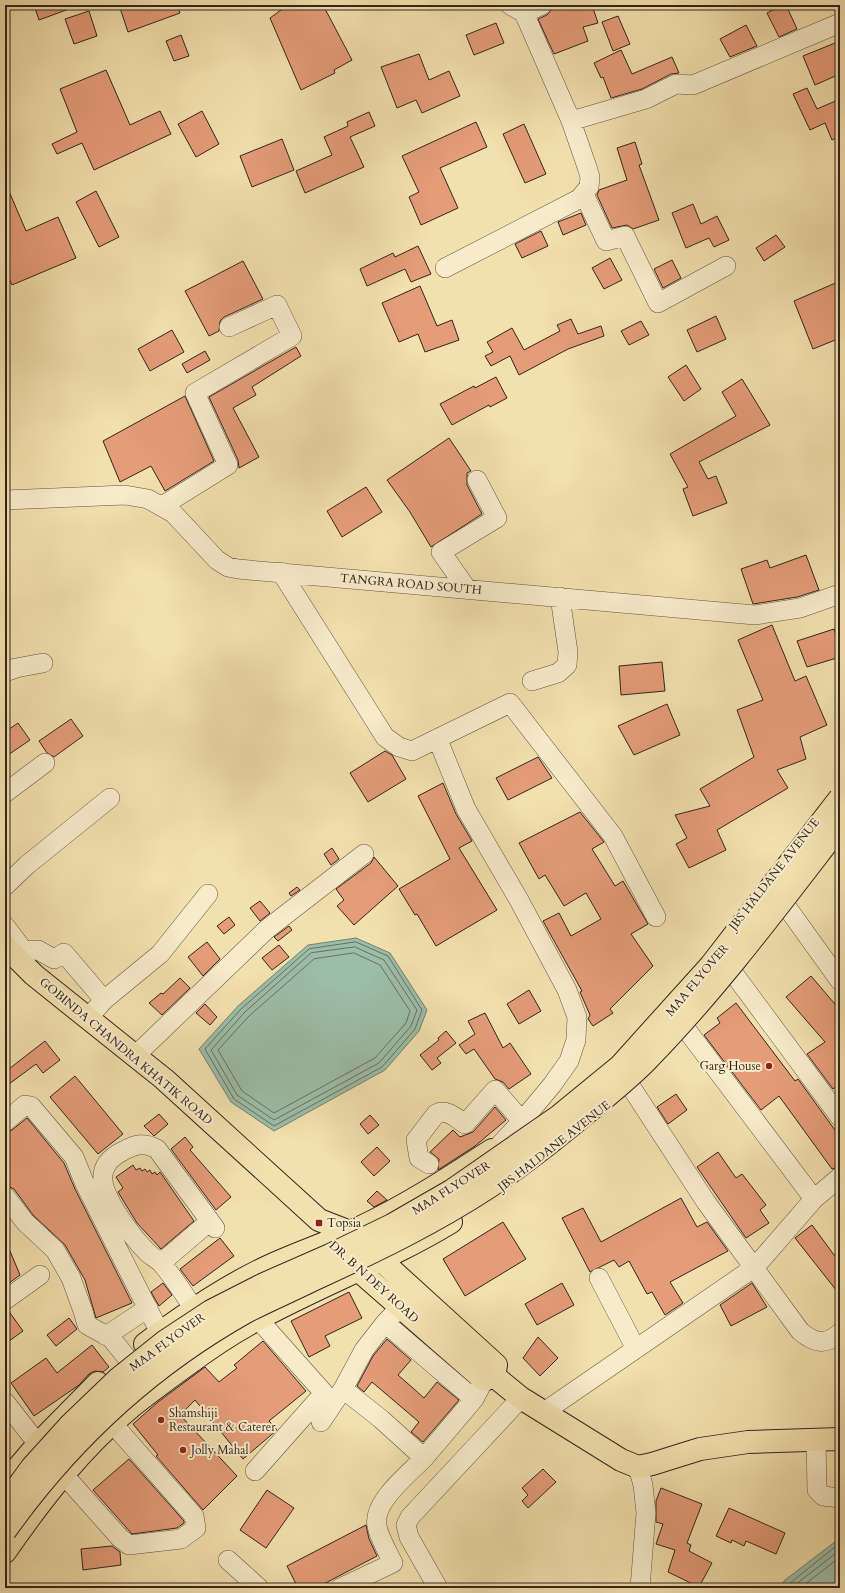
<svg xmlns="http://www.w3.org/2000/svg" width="845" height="1593" font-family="Cardo,serif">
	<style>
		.water { fill: #9cbda8; stroke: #728071 }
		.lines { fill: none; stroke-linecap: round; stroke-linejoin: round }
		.shore { stroke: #677063; stroke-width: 1 }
		.building { fill: #e49c79; stroke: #32241e }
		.minor-casing { stroke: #625342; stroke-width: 20 }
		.major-casing { stroke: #32241e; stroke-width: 24 }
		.minor { stroke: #f7ebca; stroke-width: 19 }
		.major { stroke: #f2e0ae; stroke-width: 22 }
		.highway-bridge-casing { stroke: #32241e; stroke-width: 24; stroke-linecap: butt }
		.highway-bridge { stroke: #f2e0ae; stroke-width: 22 }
		.poi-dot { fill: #8f2418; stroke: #f7ebca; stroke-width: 1.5 }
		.labels { text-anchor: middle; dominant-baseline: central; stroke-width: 4; stroke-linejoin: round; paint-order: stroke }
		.street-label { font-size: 12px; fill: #32241e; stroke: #f7ebca }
		.poi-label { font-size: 12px; fill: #32241e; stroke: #f7ebca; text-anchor: start }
	</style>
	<rect width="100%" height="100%" fill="#f2e0ae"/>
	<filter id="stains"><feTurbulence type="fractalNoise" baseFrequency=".005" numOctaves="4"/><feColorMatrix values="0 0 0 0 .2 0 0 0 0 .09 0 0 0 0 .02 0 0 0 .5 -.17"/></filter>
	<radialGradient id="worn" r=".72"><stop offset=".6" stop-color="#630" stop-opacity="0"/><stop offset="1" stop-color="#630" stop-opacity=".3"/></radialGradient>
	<path class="water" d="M356 938 390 953 427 1010 419 1031 385 1070 274 1131 231 1102 199 1049 238 1006 308 945Z
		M840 1538V1588H779L785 1580Z"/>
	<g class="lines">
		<path class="shore" d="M356 942 388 956 422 1010 415 1029 382 1067 274 1126 234 1099 205 1049 241 1009 309 949Z
			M355 947 384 960 417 1010 411 1026 379 1063 274 1120 237 1095 211 1050 245 1012 311 953Z
			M354 953 380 965 410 1011 406 1023 375 1058 274 1113 242 1091 218 1050 249 1016 314 959Z
			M784 1588 840 1543
			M791 1588 840 1550
			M800 1588 840 1557"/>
	</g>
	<path class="building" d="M34 5H77V6L39 20Z
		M119 5H177L180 13 128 32Z
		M288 5H323L352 60 334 70 335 73 301 90 270 18Z
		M558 5H592L598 23 583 27 588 41 554 54 538 19 547 15 553 7Z
		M783 5H786L797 29 779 37 767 13Z
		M89 11 97 36 74 44 65 19Z
		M618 16 630 44 613 51 602 22Z
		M496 23 504 43 474 55 466 35Z
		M746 25 757 46 730 57 720 39Z
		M181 35 189 56 174 61 166 41Z
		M840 41V74L815 85 803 56Z
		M621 50 632 74 672 57 679 73 671 74 642 89 611 98 603 77 601 78 594 63Z
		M419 54 429 80 449 71 460 96 422 113 416 100 397 108 381 67Z
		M106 70 130 125 160 111 171 134 94 170 82 143 57 154 52 144 77 132 60 89Z
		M807 88 817 109 840 99V136L832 140 825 123 810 130 793 94Z
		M202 111 219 144 196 157 178 124Z
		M369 112 375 126 350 137 364 167 305 193 296 171 332 155 324 137 348 126 347 122Z
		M476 122 487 147 440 168 458 208 421 225 409 197 419 192 402 156Z
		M524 124 546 174 525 183 503 134Z
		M282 139 294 170 252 187 240 156Z
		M635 142 642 164 639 165 659 220 633 229 627 225 612 228 597 195 599 190 627 180 617 148Z
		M5 182 26 231 58 217 76 258 12 285 5 269Z
		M96 191 119 237 99 247 76 202Z
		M693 204 701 224 717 216 729 240 714 247 709 238 686 248 672 213Z
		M581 213 586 225 563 235 558 222Z
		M541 231 548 246 522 258 515 244Z
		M776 235 785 247 764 261 756 248Z
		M418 246 431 274 411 282 405 269 367 286 360 269 393 253 395 257Z
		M610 258 622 280 604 289 592 268Z
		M672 260 681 278 663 288 654 269Z
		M243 261 263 299 224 317 220 321 219 331 209 336 185 291Z
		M840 281V338L813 349 794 301Z
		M420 286 437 326 452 320 459 340 425 352 418 334 399 342 382 303Z
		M716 316 726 339 697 352 687 330Z
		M571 319 578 334 601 326 604 336 568 349 519 375 510 356 491 366 485 356 493 352 487 342 512 328 524 350 560 331 557 325Z
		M641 321 649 335 629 345 621 331Z
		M172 330 184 352 150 371 138 349Z
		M296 347 301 356 252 387 256 395 233 408 259 457 239 468 238 460 209 397Z
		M205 351 210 360 187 373 182 364Z
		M686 365 701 389 684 401 668 377Z
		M496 377 507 398 490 407 489 405 452 425 440 404 474 386 475 388Z
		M742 379 770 425 699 462 708 479 716 476 727 503 693 516 683 489 688 487 670 454 736 416 722 392Z
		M185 396 214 461 165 491 151 466 120 482 103 441Z
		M449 438 471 471 467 473V485L482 514 431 547 410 512 387 480Z
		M366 487 382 512 342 537 327 511Z
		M806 555 819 590 797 597 753 604 741 569 767 560 770 568Z
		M772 625 795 681 806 676 827 725 800 737 806 759 777 770 788 788 717 830 726 850 689 868 676 844 687 838 675 815 710 806 700 789 754 757 737 710 763 700 738 640Z
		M834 629 840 649V657L807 667 797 641Z
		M662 662 665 691 621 695 619 666Z
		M667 704 680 735 634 755 618 726Z
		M71 719 83 736 54 757 47 753 39 741Z
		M18 723 30 740 5 757V732Z
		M385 751 392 755 406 779 368 802 350 773Z
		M538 757 552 778 508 800 496 778Z
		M443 783 456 814 472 841 459 848 497 910 436 946 417 914 415 915 399 889 450 859 418 796Z
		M580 812 604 842 592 849 615 886 623 881 648 924 631 934 653 966 610 1009 613 1013 593 1026 588 1019 590 1015 580 992 582 991 543 921 559 913 571 936 601 919 586 893 564 906 545 875 539 879 519 843Z
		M332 848 339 859 331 865 324 854Z
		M374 857 398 886 354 925 337 906 344 900 336 889 371 863Z
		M297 887 300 890 291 896 289 893Z
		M260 901 270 913 260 921 250 908Z
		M229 917 235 925 224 934 217 926Z
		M289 926 292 930 278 941 274 937Z
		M207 942 220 959 203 976 188 957Z
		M279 945 289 957 272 970 262 958Z
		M811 976 840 1010V1084L833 1089 807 1054 825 1042 786 997Z
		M180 978 190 988 162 1015 149 1003 161 993 163 994Z
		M529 990 541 1011 519 1024 507 1004Z
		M736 1003 795 1081 798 1079 840 1137V1166L832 1169 779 1096 761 1110 704 1035 720 1023 717 1018Z
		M205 1004 217 1017 210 1025 196 1013Z
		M485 1013 503 1048 510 1043 531 1074 509 1089 503 1082 495 1079 474 1049 466 1054 459 1045 475 1034 468 1021Z
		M446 1031 456 1043 437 1058 441 1063 432 1070 420 1055 439 1040 438 1038Z
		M45 1041 60 1060 43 1073 36 1064 5 1087V1072Z
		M75 1076 123 1134 98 1154 50 1097Z
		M676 1094 687 1110 668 1124 657 1107Z
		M495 1107 506 1120 475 1146 438 1170 439 1159 430 1152 453 1130 460 1137 473 1132Z
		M159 1114 168 1124 154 1136 144 1126Z
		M370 1115 379 1125 368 1134 360 1124Z
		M27 1118 64 1163 75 1189 132 1303 96 1318 85 1280 65 1245 33 1215 14 1189 5 1185V1133L12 1130Z
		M185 1137 193 1147 190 1150 231 1197 216 1210 171 1149Z
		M377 1147 390 1161 374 1176 361 1162Z
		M718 1152 736 1178 742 1174 766 1205 760 1210 769 1223 746 1238 697 1167Z
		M133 1165 136 1170 140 1168 142 1171 145 1169 147 1172 150 1170 152 1174 155 1172 157 1175 160 1172 194 1221 161 1249 137 1223 118 1192 123 1188 116 1177Z
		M377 1191 387 1200 374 1207 367 1201Z
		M681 1198 697 1227 707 1222 728 1251 670 1282 683 1303 665 1315 652 1292 647 1294 629 1261 619 1267 614 1260 590 1272 562 1218 583 1208 601 1242Z
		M503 1222 526 1259 465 1296 443 1259Z
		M812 1225 840 1263V1295L795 1238Z
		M220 1238 234 1256 193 1286 180 1269Z
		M5 1239 20 1275 5 1286Z
		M163 1283 172 1295 159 1306 151 1292Z
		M562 1283 574 1305 537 1325 525 1304Z
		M752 1283 767 1307 731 1326 720 1305Z
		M349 1292 362 1318 325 1336 330 1346 309 1357 291 1321Z
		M8 1310 23 1331 5 1344V1311Z
		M69 1318 77 1329 56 1346 47 1335Z
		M538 1337 558 1358 540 1376 523 1358Z
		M387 1339 411 1360 398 1375 414 1389 424 1398 437 1382 459 1400 423 1442 411 1432 419 1422 372 1382 364 1392 357 1386 373 1356Z
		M263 1341 306 1391 269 1421 277 1430 243 1459 195 1400 180 1415 237 1476 203 1510 156 1456 158 1455 133 1424 158 1402 205 1367 219 1382 237 1368 234 1365Z
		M92 1345 109 1367 103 1372 95 1371 89 1374 79 1385 34 1416 11 1383 46 1358 57 1373Z
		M129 1459 184 1521V1523L177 1528 132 1534 93 1490Z
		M543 1469 556 1482 528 1508 522 1501 528 1495 522 1488Z
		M661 1488 702 1504 687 1543 691 1545 689 1551 712 1563 699 1587 668 1572 675 1550 656 1544 663 1524 656 1522V1501Z
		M267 1490 294 1508 266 1548 240 1530Z
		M729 1508 785 1533 776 1554 746 1541 744 1546 732 1540 731 1543 716 1536Z
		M366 1525 369 1539 377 1556 316 1588H298L287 1566Z
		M112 1546 120 1552 121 1565 83 1570 81 1549Z"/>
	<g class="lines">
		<g class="minor-casing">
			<path id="minor" d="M524 13 542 5
				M571 121 646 99 676 84 693 85 840 23
				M584 194 606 241 625 236 658 303 726 266
				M445 268 579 199 589 187 590 177 587 167 571 121 524 13 510 5
				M5 500 125 495 148 499 173 513 217 560 228 567 238 569 755 615 800 608 840 594
				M162 506 228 465 195 393 292 336 277 305 229 327
				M281 572 385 737 399 747 412 751 510 703 613 836 656 917
				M467 589 441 552 497 518 477 480
				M5 672 16 668 43 663
				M532 681 558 673 567 665 568 652 560 597
				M438 740 466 809 519 900 567 990 577 1017 576 1040 569 1061 552 1085 522 1121 497 1148
				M5 793 45 763
				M5 886 27 865 110 798
				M786 906 840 981
				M5 926 24 951 38 950 54 959 64 953 104 1000
				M734 974 840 1117
				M88 1018 104 1000 160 954 208 894
				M686 1029 814 1199
				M135 1056 267 929 364 854
				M629 1084 706 1202 800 1331C814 1343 825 1346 840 1333
				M5 1122 25 1105 31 1106 74 1157 85 1184 160 1333
				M429 1164 419 1158 416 1140 436 1114C446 1108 456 1118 465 1124L495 1090 522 1121
				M5 1196 25 1222 55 1250 71 1278 83 1311 87 1325 111 1338 127 1358
				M161 1263 209 1222
				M599 1278 636 1349
				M410 1297 385 1323 364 1350 343 1389 381 1419 424 1458 474 1399 484 1380
				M5 1300 40 1275
				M194 1309C184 1294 174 1278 162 1264 158 1259 152 1257 148 1253 136 1241 127 1229 118 1215 103 1191 91 1167 123 1151 136 1144 144 1142 157 1149L215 1228
				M385 1323 474 1399
				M106 1336 148 1308
				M5 1402 38 1444
				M544 1412 755 1267 814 1199 840 1177
				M321 1422 343 1389
				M816 1440 817 1490 823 1496 840 1498
				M638 1467 643 1485 646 1513 640 1588
				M255 1471 324 1393 258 1319
				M64 1475 120 1538 129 1545 181 1539 196 1528 194 1516 113 1424
				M228 1560 259 1588
				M340 1588 393 1563C388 1552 379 1538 377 1526 372 1502 409 1474 424 1458
				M438 1588 409 1537 406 1525 410 1517 521 1398"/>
		</g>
		<g class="major-casing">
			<path id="major" d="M5 946 34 975 164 1079 319 1220 350 1232 496 1365 494 1376
				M350 1263 484 1380 494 1376
				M145 1344C181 1317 218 1291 259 1271 290 1255 327 1244 359 1228 406 1206 449 1178 492 1150
				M494 1376 521 1398 621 1460 638 1467 652 1464 700 1449 748 1442 840 1439
				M5 1483 38 1444 98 1383
				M5 1552C41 1500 82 1447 131 1407 148 1393 166 1380 184 1367 208 1349 233 1332 260 1318 323 1284 390 1259 451 1222"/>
		</g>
		<use href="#minor" class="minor"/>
		<use href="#major" class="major"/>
		<g class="highway-bridge-casing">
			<path id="highway-bridge" d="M5 1504 32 1467 69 1426 119 1378 164 1342 211 1311 264 1284 330 1255 392 1225 451 1191 559 1116 620 1066 711 965 840 798
				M5 1531C69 1441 150 1366 246 1312 269 1300 293 1290 317 1278 376 1251 434 1223 489 1187 526 1163 561 1134 595 1106 613 1091 633 1075 649 1058 719 986 779 905 840 826"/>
		</g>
		<use href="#highway-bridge" class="highway-bridge"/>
	</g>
	<g class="poi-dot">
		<circle cx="769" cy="1066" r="4"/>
		<rect x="315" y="1219" width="8" height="8" rx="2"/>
		<circle cx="161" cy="1420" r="4"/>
		<circle cx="183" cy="1450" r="4"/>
	</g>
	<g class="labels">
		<g class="street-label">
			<text transform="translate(411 584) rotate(5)">TANGRA ROAD SOUTH</text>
			<text transform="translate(774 874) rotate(-52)">JBS HALDANE AVENUE</text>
			<text transform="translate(697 980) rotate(-50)">MAA FLYOVER</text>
			<text transform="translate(126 1051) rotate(40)">GOBINDA CHANDRA KHATIK ROAD</text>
			<text transform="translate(554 1146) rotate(-38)">JBS HALDANE AVENUE</text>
			<text transform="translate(451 1188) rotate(-32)">MAA FLYOVER</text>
			<text transform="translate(374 1282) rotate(42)">DR. B N DEY ROAD</text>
			<text transform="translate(167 1342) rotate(-36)">MAA FLYOVER</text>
		</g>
		<g class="poi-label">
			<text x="761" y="1066" text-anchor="end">Garg House</text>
			<text x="327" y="1223">Topsia</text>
			<text x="169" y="1413">Shamshiji<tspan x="169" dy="14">Restaurant &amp; Caterer</tspan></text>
			<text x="191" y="1450">Jolly Mahal</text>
		</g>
	</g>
	<rect width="845" height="1593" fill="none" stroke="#f2e0ae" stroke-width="20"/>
	<rect x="6" y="6" width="833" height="1581" fill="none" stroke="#32241e" stroke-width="2"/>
	<rect x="10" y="10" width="825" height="1573" fill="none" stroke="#32241e"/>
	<rect width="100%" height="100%" filter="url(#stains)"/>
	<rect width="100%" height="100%" fill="url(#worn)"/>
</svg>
